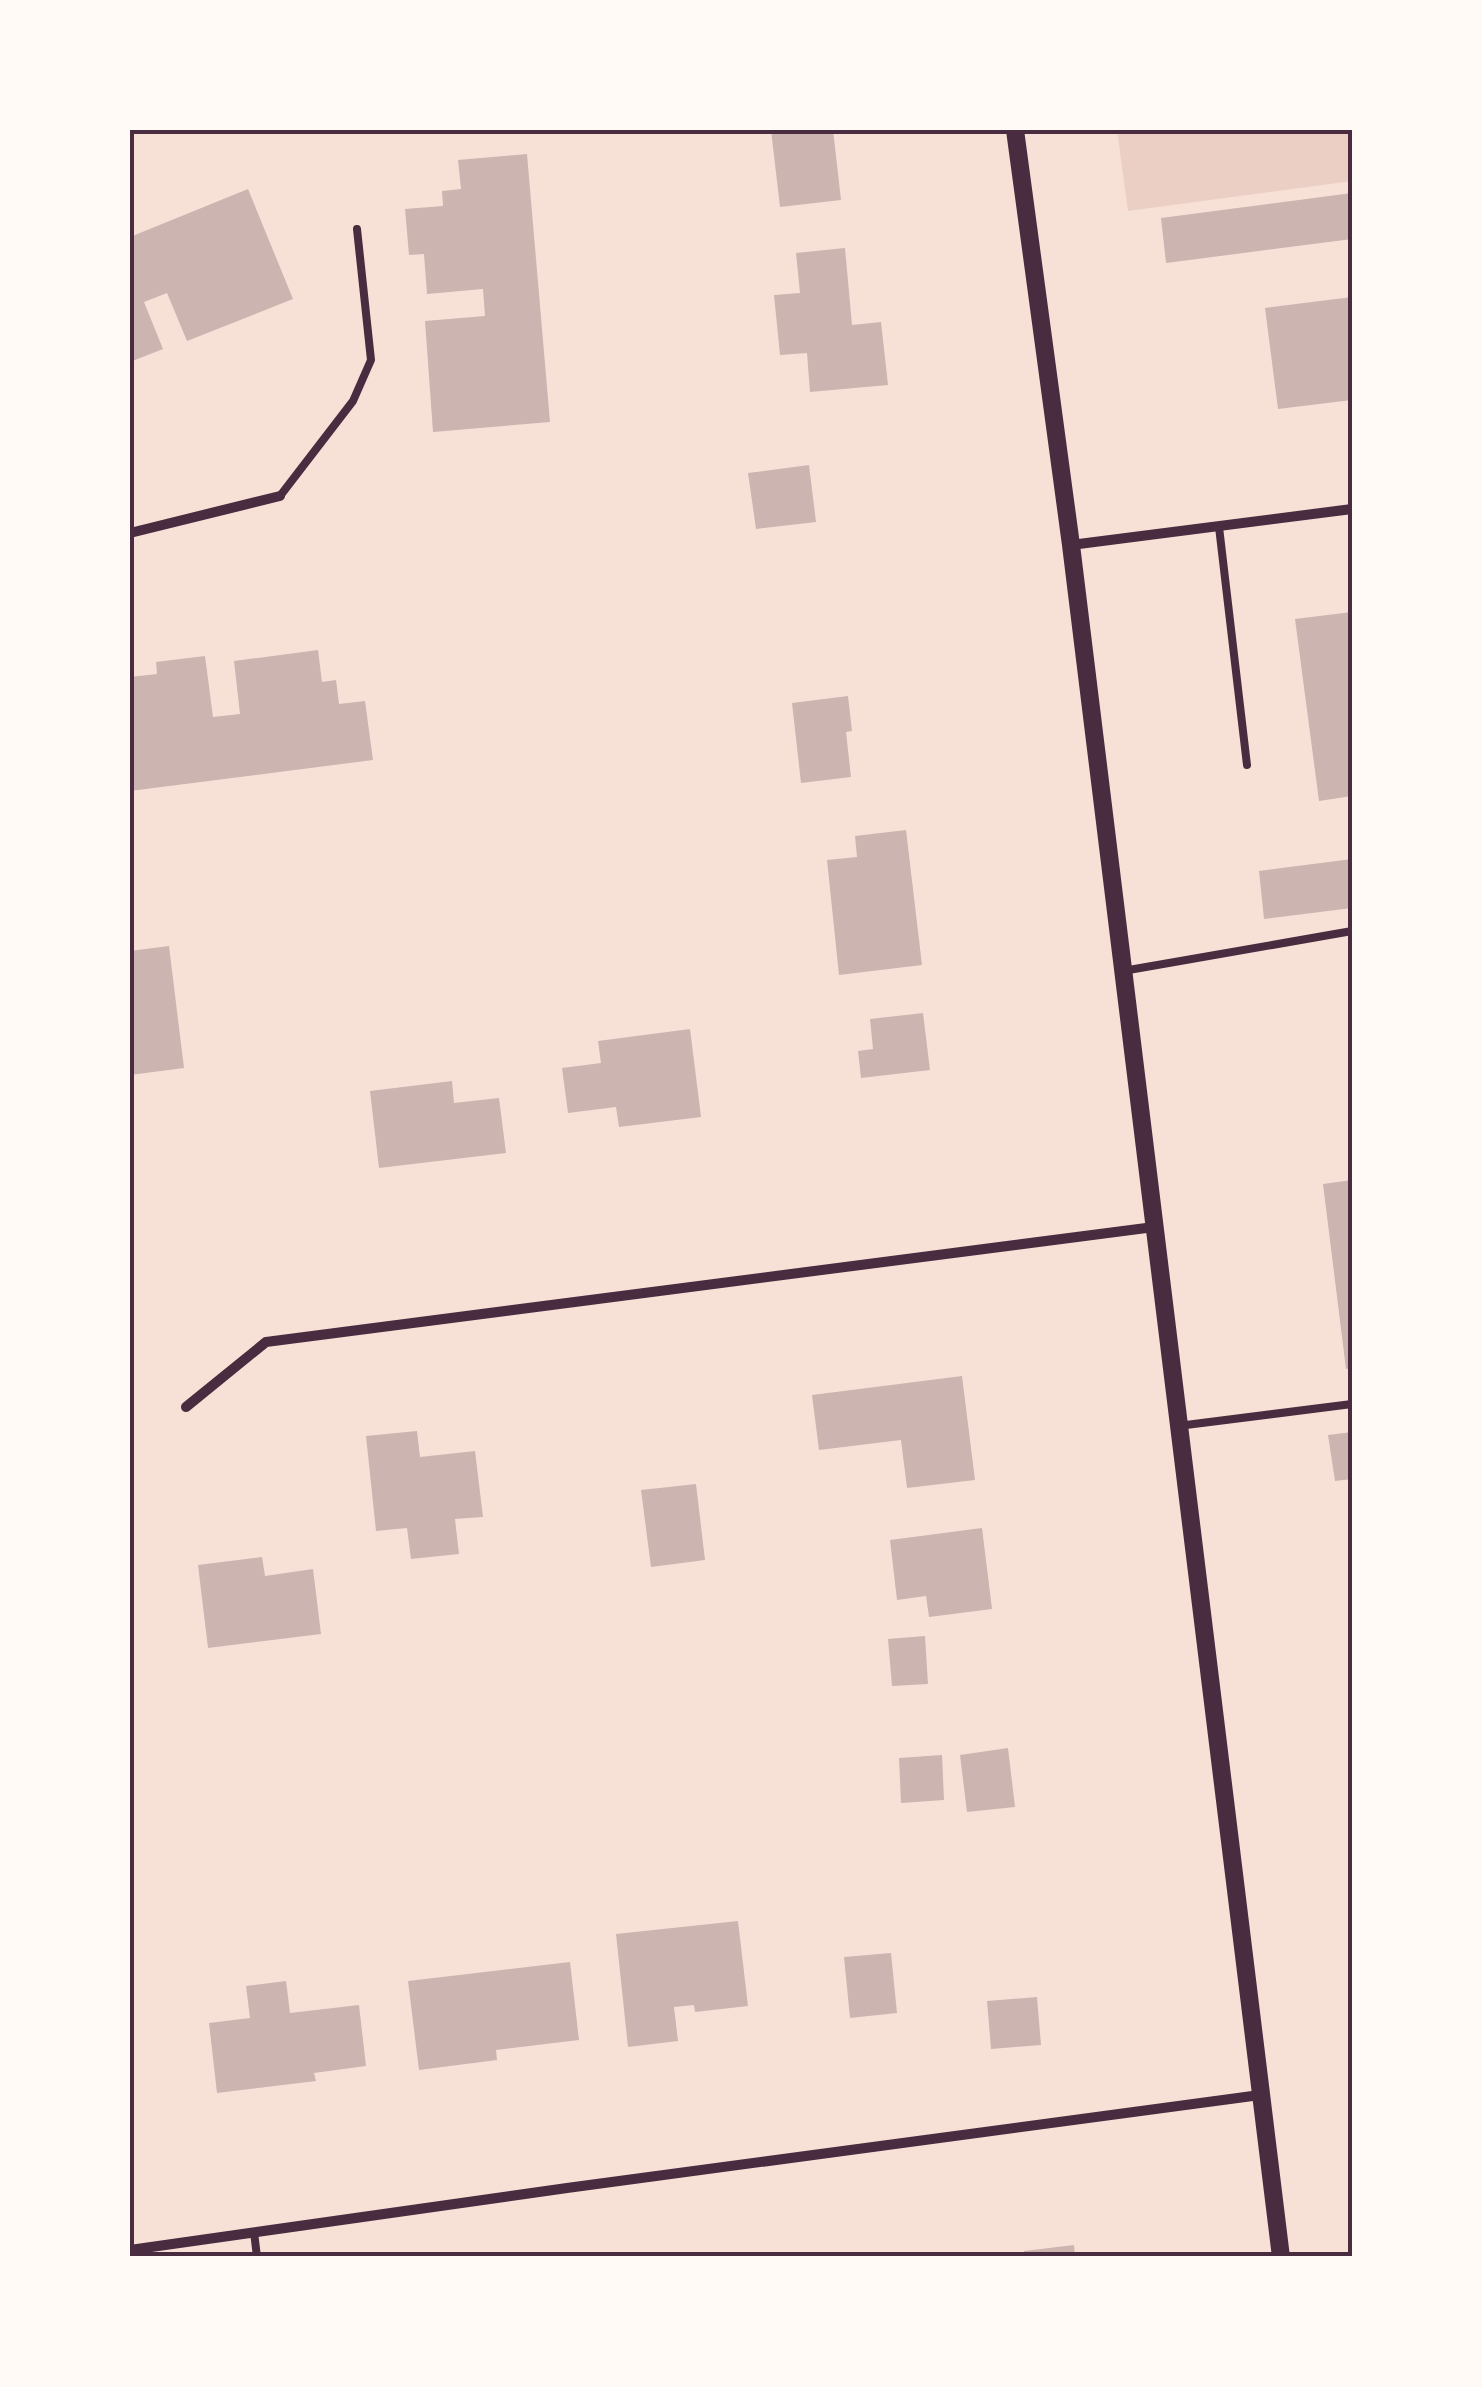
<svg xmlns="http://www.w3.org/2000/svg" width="1482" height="2387" font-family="Overpass,sans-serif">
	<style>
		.green { fill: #ebcfc5 }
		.building { fill: #ccb4b1 }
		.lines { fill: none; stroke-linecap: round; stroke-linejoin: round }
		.service { stroke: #4a2c40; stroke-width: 8 }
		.minor { stroke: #4a2c40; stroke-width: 10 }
		.tertiary { stroke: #4a2c40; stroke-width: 18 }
		.neatline { fill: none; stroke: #4a2c40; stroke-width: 4 }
	</style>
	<rect width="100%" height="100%" fill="#f7e1d7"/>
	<path class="green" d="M1117 130H1352V181L1128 211Z"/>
	<path class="building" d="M771 130H833L841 200 780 207Z
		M527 154 550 422 433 432 425 321 485 316 483 289 427 294 424 254 409 255 405 209 443 206 442 191 461 189 458 160Z
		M248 189 293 299 187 341 167 293 144 302 163 349 130 362V237Z
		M1352 193V239L1166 263 1161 218Z
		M845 248 852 325 881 322 888 385 810 392 807 353 780 355 774 295 800 293 796 253Z
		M1352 297V400L1278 409 1265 308Z
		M809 465 816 522 756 529 748 473Z
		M1352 612V796L1319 801 1295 619Z
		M318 650 322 682 336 680 339 704 365 701 373 760 130 791V677L157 674 156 662 205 656 213 717 240 714 234 661Z
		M848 696 852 731 846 732 851 777 801 783 792 703Z
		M906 830 922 965 839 975 827 860 857 857 855 836Z
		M1352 859V908L1264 919 1259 871Z
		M169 946 184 1068 130 1075V951Z
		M923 1013 930 1070 861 1078 858 1051 873 1049 870 1019Z
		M690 1029 701 1117 619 1127 616 1107 568 1113 562 1068 601 1063 598 1041Z
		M452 1081 454 1103 499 1098 506 1153 379 1168 370 1091Z
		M1352 1180V1368L1346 1369 1323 1184Z
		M962 1376 975 1480 907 1488 901 1440 819 1450 812 1395Z
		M417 1431 420 1457 475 1451 483 1517 455 1519 459 1554 411 1559 407 1528 376 1531 366 1436Z
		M1352 1432V1479L1335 1481 1328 1435Z
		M696 1484 705 1560 651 1567 641 1490Z
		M982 1528 992 1609 929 1617 926 1596 897 1600 890 1540Z
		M262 1557 265 1576 313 1569 321 1634 208 1648 198 1565Z
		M925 1636 928 1684 892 1686 888 1639Z
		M1008 1748 1015 1807 967 1812 960 1755Z
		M942 1755 944 1800 901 1803 899 1758Z
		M738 1921 748 2006 695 2012 694 2005 674 2007 678 2041 628 2047 616 1934Z
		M891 1953 897 2013 850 2018 844 1957Z
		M570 1962 579 2040 496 2050 497 2060 419 2070 408 1981Z
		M286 1981 290 2013 359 2005 366 2066 314 2073 316 2081 217 2093 209 2023 250 2018 246 1986Z
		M1037 1997 1041 2045 991 2049 987 2001Z
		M1074 2245 1075 2257H1024V2251Z"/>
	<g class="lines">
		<path class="service" d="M280 496 353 401 371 360 357 229
			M1219 527 1247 765
			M1123 971 1352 931
			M1178 1426 1352 1404
			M254 2232 257 2257"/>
		<path class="minor" d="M130 533 280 496
			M1071 545 1352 509
			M186 1407 266 1342 1154 1227
			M130 2250 567 2188 1260 2095"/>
		<path class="tertiary" d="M1015 130 1071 545 1281 2257"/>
	</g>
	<rect width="1482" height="2387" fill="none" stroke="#fffaf5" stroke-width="265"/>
	<rect x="132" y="132" width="1218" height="2122" class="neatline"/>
</svg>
